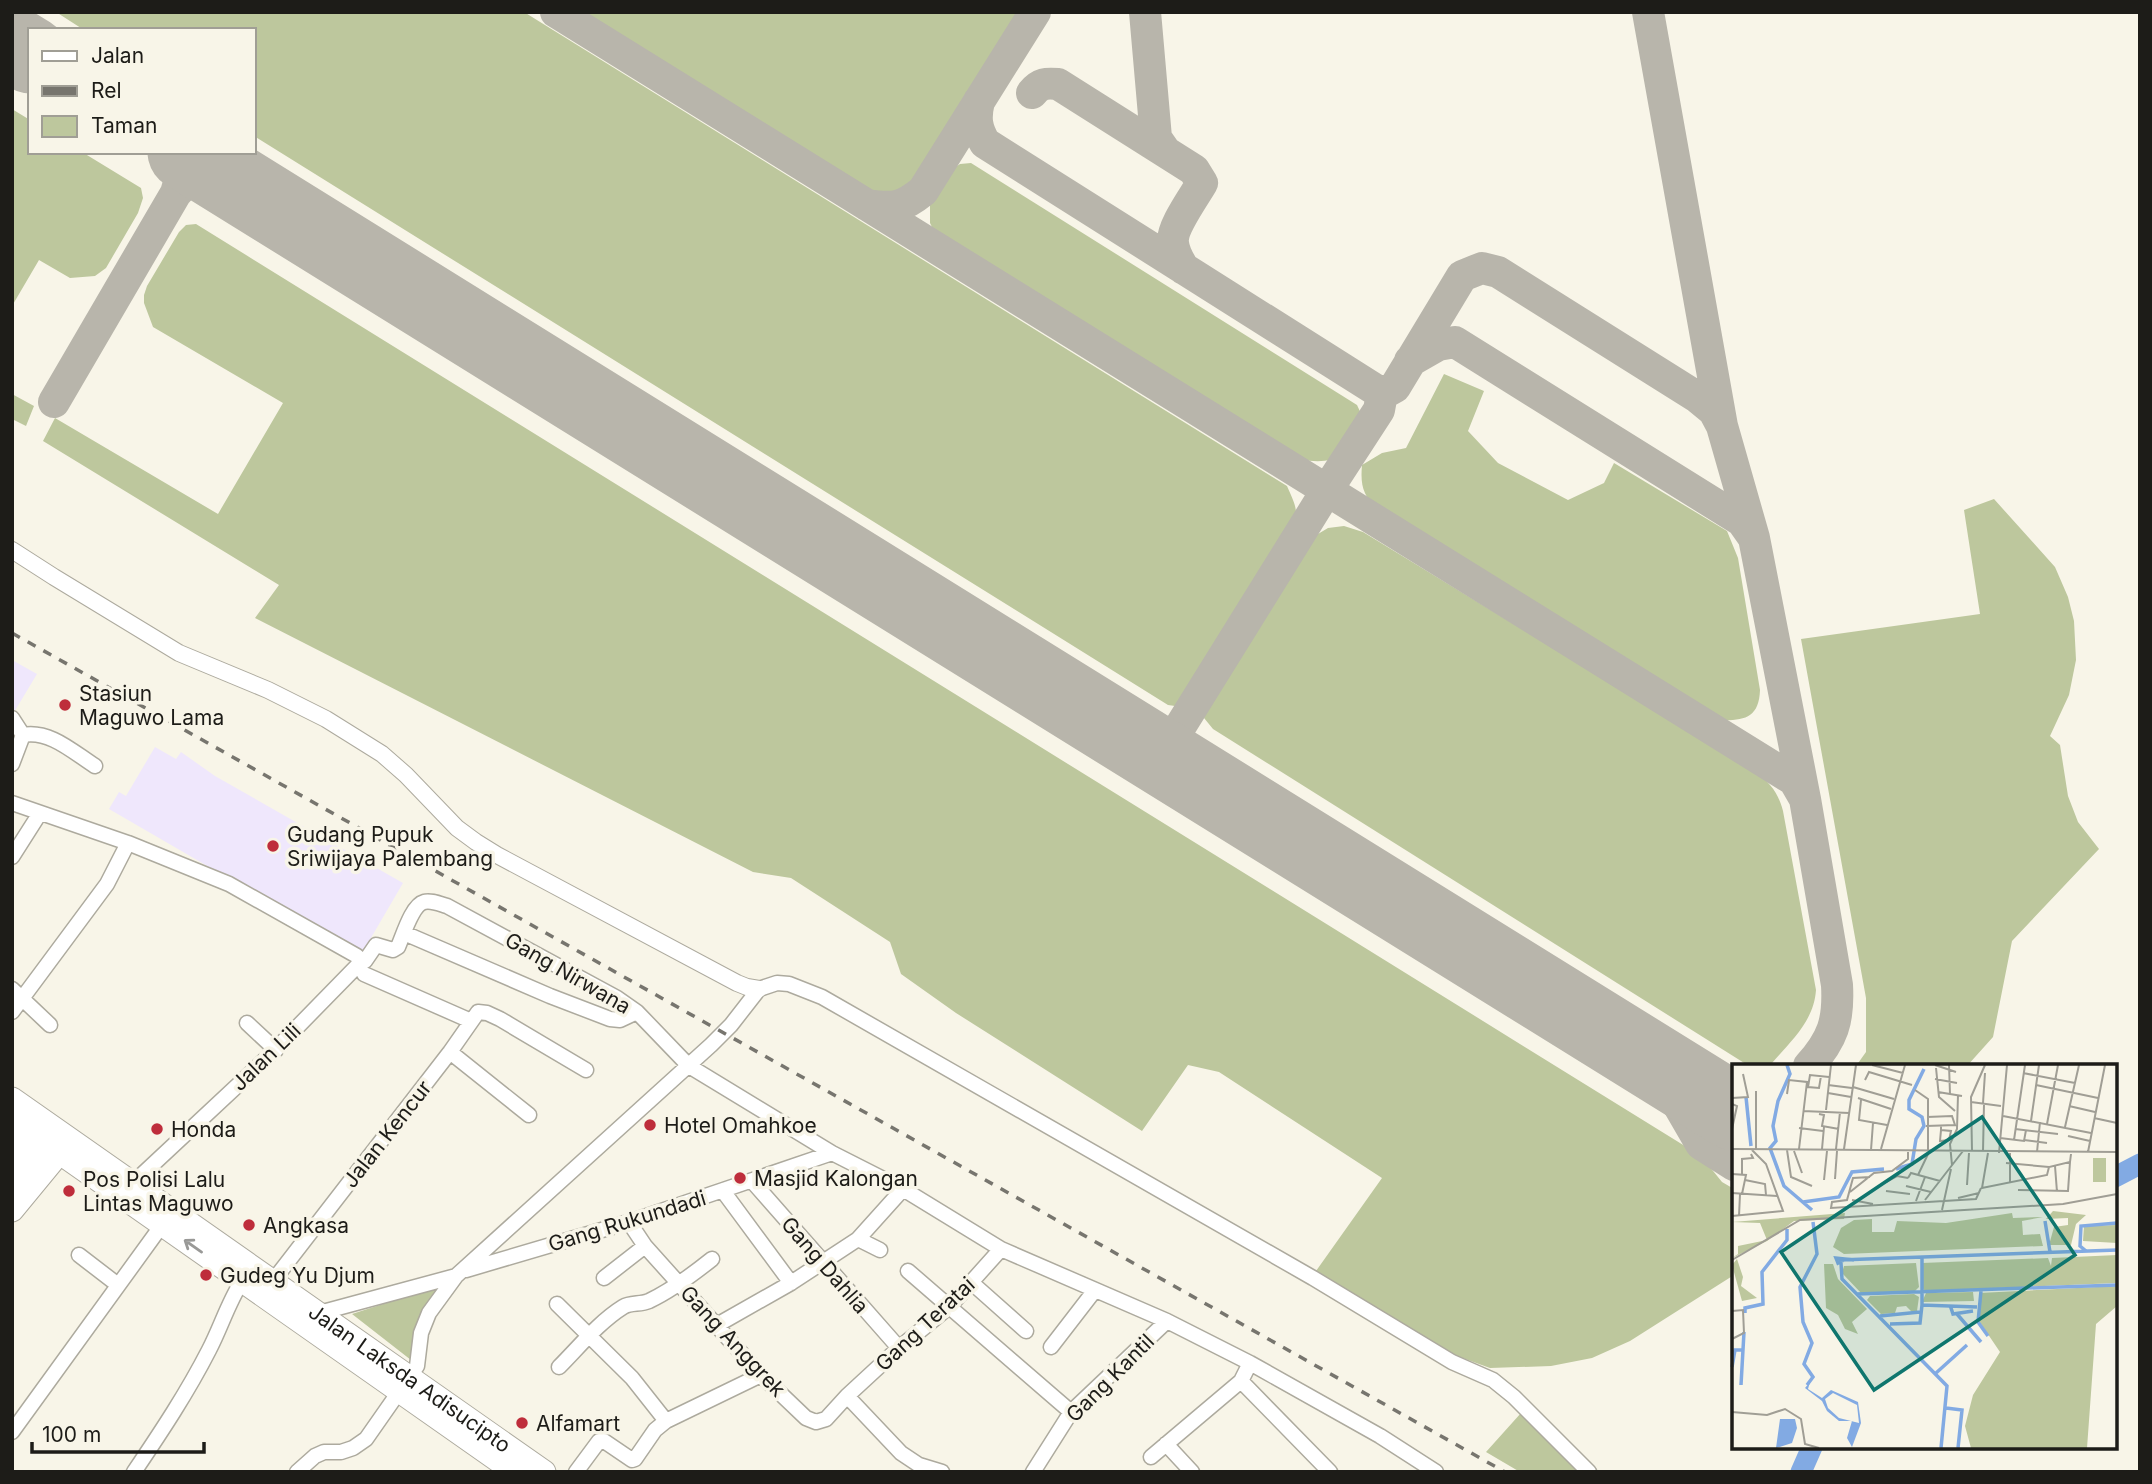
<svg xmlns="http://www.w3.org/2000/svg" width="2152" height="1484" font-family="Inter,sans-serif">
	<style>
		.industrial { fill: #efe7fc }
		.green { fill: #bdc79d }
		.lines { fill: none; stroke-linecap: round; stroke-linejoin: round }
		.river { stroke: #82aae3; stroke-width: 21 }
		.taxiway { stroke: #b8b5ab; stroke-width: 32 }
		.runway { stroke: #b8b5ab; stroke-width: 77 }
		.minor-casing { stroke: #adaa9e; stroke-width: 17 }
		.tertiary-casing { stroke: #adaa9e; stroke-width: 18 }
		.trunk-casing { stroke: #adaa9e; stroke-width: 25 }
		.minor { stroke: #fff; stroke-width: 14 }
		.tertiary { stroke: #fff; stroke-width: 16 }
		.trunk { stroke: #fff; stroke-width: 23 }
		.rail { stroke: #77756e; stroke-width: 3.5; stroke-dasharray: 9 9; stroke-linecap: butt }
		.oneway { stroke: #999997 }
		.poi-dot { fill: #be2d3b; stroke: #f8f5e8; stroke-width: 2.5 }
		.labels { text-anchor: middle; dominant-baseline: central; stroke-width: 7; stroke-linejoin: round; paint-order: stroke }
		.poi-label { font-size: 21px; fill: #1d1c18; stroke: #f8f5e8; text-anchor: start }
		.street-label { font-size: 21px; fill: #1d1c18; stroke: #f8f5e8 }
		.inset-river { fill: none; stroke: #82aae3; stroke-width: 3.5 }
		.inset-road { fill: none; stroke: #a09e95; stroke-width: 2 }
		.view { fill: #0f766e; fill-opacity: 0.15; stroke: #0f766e; stroke-width: 3.5 }
		.inset-edge { fill: none; stroke: #1d1c18; stroke-width: 3.5 }
	</style>
	<rect width="100%" height="100%" fill="#f8f5e8"/>
	<path class="industrial" d="M12 660 37 674 13 714 12 713Z
		M155 747 176 759 181 752 215 776 403 883 361 955 109 809 119 792 126 796Z"/>
	<path class="green" d="M56 12H524L1287 486C1297 509 1300 512 1289 536L1184 703 1175 706 1168 705 254 136V30H84Z
		M576 12H1021L987 62 909 191C894 199 883 199 867 193Z
		M12 109 30 120V152H82L141 188 143 198 138 213 106 268 95 276 70 278 39 260 12 306Z
		M971 163 1357 405 1363 418C1357 429 1352 445 1343 453 1328 466 1303 461 1287 455L937 237 930 223V204L951 170 960 164Z
		M196 224 1701 1156 1722 1182 1734 1189V1275L1630 1341 1592 1358 1551 1366 1490 1368 1457 1356 1316 1271 1382 1178 1219 1072 1188 1065 1142 1131 956 1013 901 974 890 942 791 878 753 872 255 618 279 585 43 441 55 418 218 514 283 403 153 327 144 303V295L147 286 179 232 186 225Z
		M1444 374 1484 391 1468 431 1498 463 1568 500 1604 483 1614 463 1727 531 1738 558 1760 690C1759 719 1743 721 1717 720L1378 512C1364 495 1360 488 1362 465L1382 453 1406 448Z
		M12 394 34 406 26 426 12 419Z
		M1994 499 2055 567 2068 597 2074 621 2076 660 2069 695 2050 736 2060 745 2068 796 2078 822 2099 849 2012 941 1993 1037 1967 1066H1856L1866 1052V998L1801 639 1980 614 1964 510Z
		M1344 526 1363 532 1755 771C1770 783 1778 792 1783 811L1816 990C1814 1021 1791 1041 1772 1063L1767 1066H1749L1213 729 1204 718 1207 704 1313 537 1328 528Z
		M439 1286C424 1310 415 1333 411 1360L352 1314Z
		M1521 1413 1561 1455 1581 1472H1520L1486 1452Z"/>
	<g class="lines">
		<path class="river" d="M2115 1177 2140 1164
			M1801 1472 1812 1447"/>
		<path class="taxiway" d="M556 12 1794 780 1805 799
			M1145 12 1156 138 1165 151
			M1648 12 1722 426 1754 538 1805 799 1837 985C1839 1021 1833 1039 1809 1066
			M1032 93C1040 83 1046 83 1058 84L1194 170 1202 183C1194 197 1171 228 1173 243 1174 253 1179 261 1184 269
			M979 101C975 118 976 128 985 143L1376 390 1386 392 1395 387 1462 276 1482 268 1498 272 1697 397 1714 411 1722 426
			M176 193C193 175 198 168 223 175
			M867 205C894 209 902 208 923 191L1035 12
			M1410 361 1438 345 1455 342 1742 521 1754 538
			M54 402 176 193C180 179 185 166 179 152
			M1178 730C1175 747 1177 758 1187 772
			M1142 744 1165 740 1178 730 1327 490 1379 410 1381 399 1376 390
			M1654 1063 1701 1144 1734 1165
			M1730 1110 1734 1109"/>
		<path class="runway" d="M12 44 30 55
			M186 152 1734 1112"/>
		<g class="minor-casing">
			<path id="minor" d="M12 718 23 735 12 764
				M23 735C50 730 73 752 95 766
				M12 803 128 843 229 884 357 956 360 963 270 1055 133 1183
				M12 857 40 813
				M404 933 550 996 610 1019 620 1020 637 1012
				M360 963 365 961 376 945 393 950 398 947C403 936 412 905 424 902 431 900 440 904 447 906L617 998 637 1012 689 1066 832 1153 903 1189 1001 1249 1167 1321 1250 1363 1380 1436 1436 1472
				M364 974 471 1021
				M12 989 50 1025
				M12 1012 107 884 128 843
				M247 1023 276 1050
				M450 1052 529 1115
				M752 1181 899 1348
				M723 1191 791 1283
				M629 1222 645 1246 761 1375 806 1418 816 1422 826 1419 847 1396 899 1348 949 1307 1001 1249
				M858 1239 880 1250
				M79 1255 118 1285
				M466 1270 629 1222 832 1153
				M908 1271 1071 1412
				M604 1278 645 1246
				M273 1281 450 1052 478 1012 487 1013 500 1019 586 1070
				M972 1283 1026 1331
				M557 1304 632 1378 666 1421
				M316 1318 319 1313 456 1276 711 1045 731 1025 759 989 777 983 789 984 822 997 1313 1278 1452 1362 1493 1380 1514 1397 1589 1472
				M717 1325 791 1283 858 1239 903 1189
				M1051 1347 1095 1290
				M559 1367C579 1347 599 1322 623 1307 631 1302 640 1305 649 1301 672 1290 692 1275 712 1259
				M1241 1381 1330 1472
				M847 1396 901 1453 919 1465 942 1472
				M12 1432 162 1225
				M1166 1444 1192 1472
				M1151 1457 1241 1381 1250 1363
				M134 1472C161 1432 187 1393 209 1350 221 1327 228 1303 242 1281
				M297 1472 315 1456 324 1452H341L353 1448 366 1439 417 1366 421 1333 429 1313 456 1276
				M576 1472 599 1441H604L632 1460 635 1459 655 1430 666 1421 761 1375
				M1033 1472 1071 1412 1167 1321"/>
		</g>
		<g class="tertiary-casing">
			<path id="tertiary" d="M12 550 54 577 179 653 268 690 326 719 382 754 406 775 457 828 476 842 497 855 737 983 747 987 759 989"/>
		</g>
		<g class="trunk-casing">
			<g id="trunk">
				<path id="s1" d="M12 1099 544 1472"/>
				<path d="M12 1119 515 1472"/>
				<path d="M12 1128C20 1146 19 1162 12 1180"/>
				<path d="M12 1182 52 1132"/>
				<path d="M12 1210 68 1142"/>
			</g>
		</g>
		<use href="#minor" class="minor"/>
		<use href="#tertiary" class="tertiary"/>
		<use href="#trunk" class="trunk"/>
		<path class="rail" d="M12 633 1505 1472"/>
	</g>
	<defs><path id="oneway-shaft" d="M-6 0H5M1.5-3L5.5 0L1.5 3" fill="none" stroke-width="1.6" stroke-linecap="round" stroke-linejoin="round" transform="scale(1.75)"/></defs>
	<use class="oneway" href="#oneway-shaft" transform="translate(193 1246) rotate(-145)"/>
	<g class="poi-dot">
		<circle cx="65" cy="705" r="7"/>
		<circle cx="273" cy="846" r="7"/>
		<circle cx="650" cy="1125" r="7"/>
		<circle cx="157" cy="1129" r="7"/>
		<circle cx="740" cy="1178" r="7"/>
		<circle cx="69" cy="1191" r="7"/>
		<circle cx="249" cy="1225" r="7"/>
		<circle cx="206" cy="1275" r="7"/>
		<circle cx="522" cy="1423" r="7"/>
	</g>
	<g class="labels">
		<g class="poi-label">
			<text x="79" y="693">Stasiun<tspan x="79" dy="24">Maguwo Lama</tspan></text>
			<text x="287" y="834">Gudang Pupuk<tspan x="287" dy="24">Sriwijaya Palembang</tspan></text>
			<text x="664" y="1125">Hotel Omahkoe</text>
			<text x="171" y="1129">Honda</text>
			<text x="754" y="1178">Masjid Kalongan</text>
			<text x="83" y="1179">Pos Polisi Lalu<tspan x="83" dy="24">Lintas Maguwo</tspan></text>
			<text x="263" y="1225">Angkasa</text>
			<text x="220" y="1275">Gudeg Yu Djum</text>
			<text x="536" y="1423">Alfamart</text>
		</g>
		<g class="street-label">
			<text transform="translate(568 973) rotate(30)">Gang Nirwana</text>
			<text transform="translate(266 1057) rotate(-44)">Jalan Lili</text>
			<text transform="translate(387 1134) rotate(-52)">Jalan Kencur</text>
			<text transform="translate(627 1221) rotate(-17)">Gang Rukundadi</text>
			<text transform="translate(825 1265) rotate(49)">Gang Dahlia</text>
			<text transform="translate(925 1324) rotate(-43)">Gang Teratai</text>
			<text transform="translate(733 1341) rotate(47)">Gang Anggrek</text>
			<text stroke="none"><textPath href="#s1" startOffset="486">Jalan Laksda Adisucipto</textPath></text>
			<text transform="translate(1110 1378) rotate(-45)">Gang Kantil</text>
		</g>
	</g>
	<g transform="translate(1732 1064)">
		<rect width="385" height="385" fill="#f8f5e8"/>
		<path d="M361 94H374V118H361ZM321 147 354 151 344 160 339 181H317L322 163 336 161V154L314 155ZM113 149 112 155 62 157 35 177 0 194 6 190V182L35 176 28 159 0 158ZM280 149 281 154 311 153 290 157 291 171 308 170 311 182 112 190 101 183 109 164 122 156 140 155V168H162L165 157 214 159ZM385 161V179L351 177 352 162ZM385 191V219L193 227 189 222 190 199 316 194 319 202 320 194ZM5 195 11 213 9 222 25 234 10 237 0 201ZM184 199 187 223 183 227 129 229 110 209 112 202ZM92 200H101L106 215 135 245 120 258 126 270 113 265 106 251 94 244ZM385 222V242L364 260 355 384H239L233 362 241 331 268 288 247 257V229ZM241 228 242 237 190 238 194 229ZM182 230 187 233 185 247 180 248 174 242 165 243 163 249 149 250 135 236 138 232Z" fill="#bdc79d"/>
		<path d="M78 318 76 325 90 334 99 326 126 338 129 359 120 383 115 374 120 357H107L95 347 90 337 73 324ZM101 329 125 341 127 359 107 354 96 344 93 335ZM48 355H63L65 364 60 379 44 384Z" fill="#82aae3" fill-rule="evenodd"/>
		<path class="inset-river" d="M55 1 58 10 46 37 41 62 44 77 38 84 52 122 80 146M14 33 19 82M164 105 180 100 184 75 192 62 190 53 177 45V36L192 5M71 138 107 133 120 108 152 105M313 157 318 188M354 187 348 182 349 162 385 159M190 193V241M107 196 385 186M112 196 106 199 104 194 122 196M109 199 110 215 215 322 209 384M249 227 246 258 256 272M125 230 385 221M218 241 221 250 241 247M13 249V244L31 240 30 208 55 176V165M225 250 249 278M148 252 188 248M158 260 188 259 190 241 245 243M0 303 3 286H12M204 309 235 281M9 321 12 268M75 321 81 313 72 300 80 279 71 258 68 223 85 190 81 158M214 344 230 346 226 384"/>
		<path class="inset-road" d="M140 1 171 9M203 1 224 8M217 1 218 30M204 4 207 33 223 47M291 9 343 19M89 12 87 24 76 23 78 11 97 13M203 15 225 19M133 16 137 8 180 21M96 21 120 24M304 21 366 34M121 23 162 35M183 26 196 35V86M24 27V85M206 28 230 32M96 29 119 33M55 30 57 16 75 18 67 85M0 34 16 33 11 10M126 34 159 45M129 36 127 56 155 61M239 38 269 42M251 39 253 9M0 40 5 42 0 65M337 42 363 48M94 46 99 1M71 47 117 49M87 50 92 51 90 62 107 65M271 52 359 69M362 54 385 59M299 57 307 1M315 60 326 1M194 62 223 61 220 52 195 53M333 63 347 1M67 64 91 67M283 65 326 70M209 66 219 67 217 76 208 77 209 66V62M336 72 358 77M268 74 292 77 294 66M282 76 293 1M292 76 315 79M0 85 385 88M90 85 92 63M104 85 108 48M112 85 124 1M149 85 173 1M55 86 59 113 80 122M139 86 141 59M62 87 70 109M240 87 239 33 253 1M251 87 252 40M305 88 308 58M356 88 373 1M256 89 250 124 315 111 317 103 338 98 339 90M267 89 275 1M274 99 317 103M220 101 218 80 225 65 226 31M323 102 325 128M0 110 14 111 10 130M10 110V95L21 94 19 90M186 111 197 88M138 113 121 114 115 136 100 138 99 144 244 135 249 124M176 114 179 109 208 117M103 115 105 87M13 116 33 120 34 131M92 116 95 87M154 118 165 112 176 114M278 120V89M235 121 237 89M174 122 199 128M286 126 336 127 338 98M154 127 178 130M118 128 142 109 160 107 176 95V88M0 129 45 132M226 134 247 129M120 136 141 140M193 136 231 87M184 137 193 113M210 146 219 105M0 152 51 147 34 100 20 86M7 152 8 130M0 196 68 156 331 140 385 130M0 247 11 246 12 269 0 275M0 348 35 351 53 345 69 355 73 380 87 384"/>
		<path class="view" d="M250 53 343 191 142 326 49 188Z"/>
		<rect width="385" height="385" class="inset-edge"/>
	</g>
	<rect width="2152" height="1484" fill="none" stroke="#1d1c18" stroke-width="28"/>
	<rect x="28" y="28" width="228" height="126" fill="#f8f5e8" stroke="#a09e95" stroke-width="2"/>
	<rect x="42" y="51" width="35" height="10" fill="#ffffff" stroke="#a09e95" stroke-width="2"/>
	<text x="91" y="63" font-size="21" fill="#1d1c18">Jalan</text>
	<rect x="42" y="86" width="35" height="10" fill="#77756e" stroke="#a09e95" stroke-width="2"/>
	<text x="91" y="98" font-size="21" fill="#1d1c18">Rel</text>
	<rect x="42" y="116" width="35" height="21" fill="#bdc79d" stroke="#a09e95" stroke-width="2"/>
	<text x="91" y="133" font-size="21" fill="#1d1c18">Taman</text>
	<path d="M32 1442v10h172v-10" fill="none" stroke="#1d1c18" stroke-width="3.5"/>
	<text x="42" y="1442" font-size="21" fill="#1d1c18" stroke="#f8f5e8" stroke-width="5" paint-order="stroke">100 m</text>
</svg>
